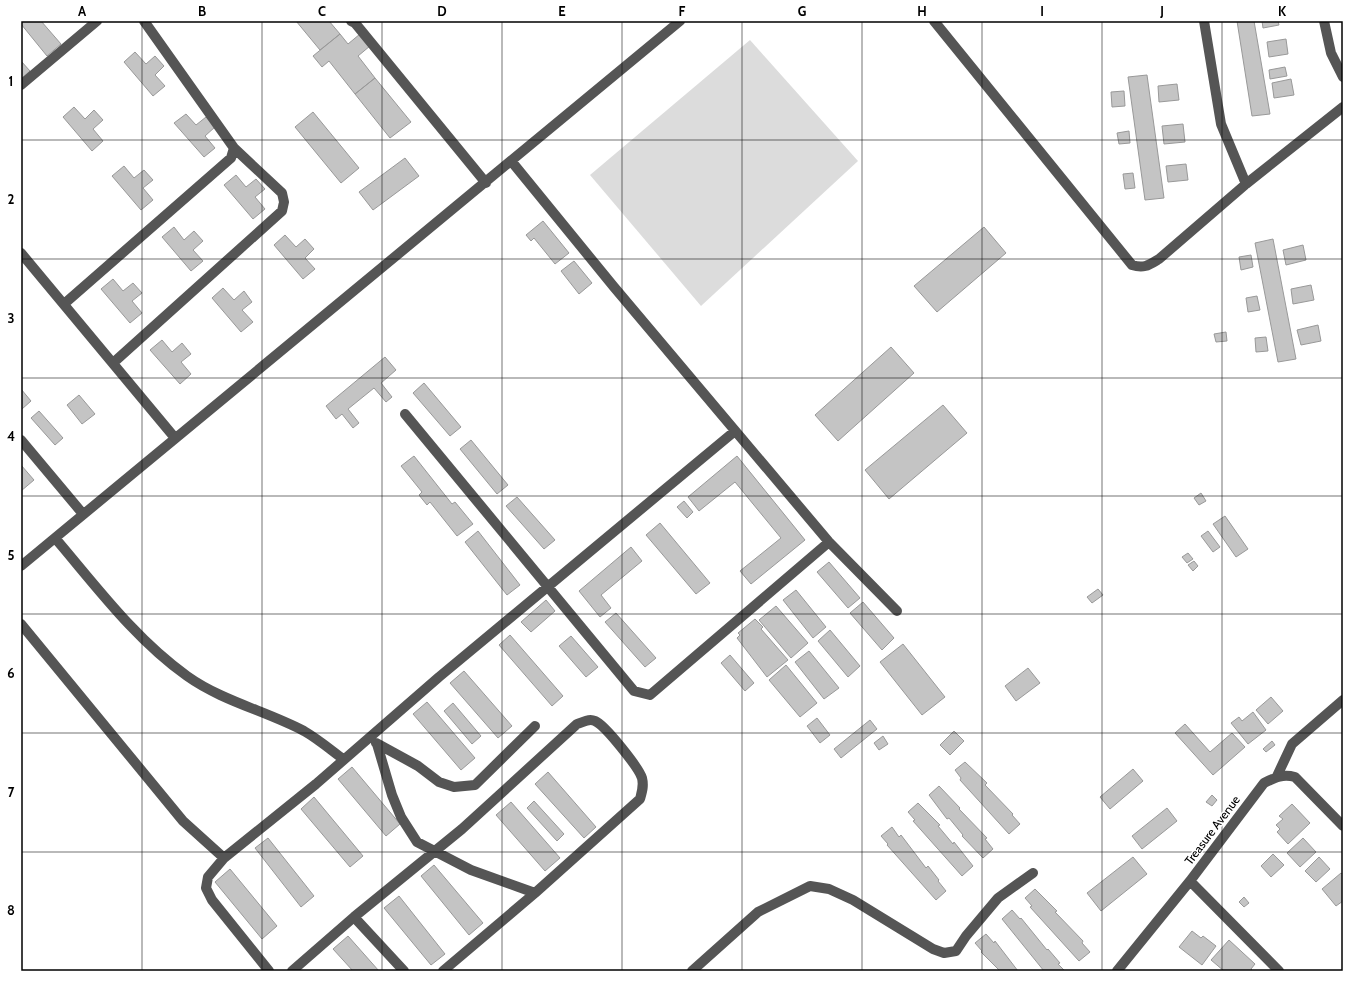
<svg xmlns="http://www.w3.org/2000/svg" width="1364" height="992" font-family="Cabin,sans-serif">
	<style>
		.green { fill: #dcdcdc }
		.building { fill: #c4c4c4; stroke: #999 }
		.lines { fill: none; stroke-linecap: round; stroke-linejoin: round }
		.minor { stroke: #555; stroke-width: 10 }
		.grid { fill: none; stroke: #000; stroke-width: 1; stroke-opacity: 0.55 }
		.labels { text-anchor: middle; dominant-baseline: central; stroke-width: 3; stroke-linejoin: round; paint-order: stroke }
		.street-label { font-size: 12px; fill: #000; stroke: #fff }
		.neatline { fill: none; stroke: #000; stroke-width: 1.5 }
		.grid-label { font-size: 13px; text-anchor: middle; font-weight: bold; fill: #000 }
	</style>
	<rect width="100%" height="100%" fill="#fff"/>
	<path class="green" d="M750 40 858 161 701 306 590 175Z"/>
	<path class="building" d="M21 21H41L61 44 47 56 21 24Z
		M296 21H329L340 34 320 50Z
		M1237 21H1254L1270 114 1252 116Z
		M1262 21H1278L1279 25 1263 28Z
		M340 34 348 44 360 34 370 46 358 56 375 78 355 94 329 61 322 67 313 56Z
		M1286 39 1288 54 1269 57 1267 42Z
		M135 52 146 64 155 56 164 66 155 75 165 86 153 96 124 62Z
		M21 61 30 71 21 79Z
		M1285 67 1287 76 1270 79 1269 70Z
		M1147 75 1164 198 1145 200 1128 77Z
		M375 78 411 122 390 138 355 94Z
		M1291 79 1294 95 1274 98 1272 83Z
		M1177 84 1179 100 1159 102 1158 86Z
		M1124 91 1125 106 1112 107 1111 92Z
		M74 107 85 119 94 110 103 120 93 129 103 141 92 151 63 117Z
		M313 112 359 168 341 183 295 127Z
		M186 114 196 125 206 117 215 127 205 136 215 148 204 157 174 123Z
		M1183 124 1185 142 1164 144 1162 126Z
		M1129 131 1130 143 1119 144 1117 133Z
		M405 158 419 176 373 210 359 192Z
		M1186 164 1188 180 1168 182 1166 166Z
		M124 166 134 178 144 170 153 180 143 188 153 200 141 210 112 176Z
		M1133 173 1135 188 1125 189 1123 174Z
		M236 175 246 187 256 179 265 189 255 197 265 209 253 219 224 185Z
		M543 221 569 253 555 264 534 238 531 241 526 235Z
		M174 227 184 240 194 231 203 241 193 250 203 261 191 271 162 237Z
		M984 227 1006 253 937 312 914 286Z
		M285 235 296 247 305 239 314 249 305 258 315 269 303 279 274 245Z
		M1273 239 1296 359 1278 362 1255 243Z
		M1303 245 1306 260 1286 265 1283 250Z
		M1251 255 1253 267 1241 270 1239 257Z
		M574 261 592 283 579 294 561 271Z
		M113 279 123 291 133 283 142 293 132 301 142 313 130 323 101 289Z
		M1311 285 1314 300 1293 304 1291 289Z
		M223 288 234 300 244 291 252 302 242 310 253 322 241 332 212 298Z
		M1257 296 1260 310 1248 312 1246 298Z
		M1318 325 1321 341 1301 345 1297 330Z
		M1226 332 1227 341 1216 342 1214 334Z
		M1266 337 1268 351 1256 352 1255 338Z
		M162 340 172 352 182 343 191 354 181 362 191 374 180 384 150 350Z
		M891 347 914 373 838 441 815 415Z
		M385 357 396 370 381 383 392 397 386 402 374 388 348 409 359 423 353 428 342 414 336 419 326 406Z
		M424 383 461 427 450 436 413 393Z
		M21 389 31 401 22 409 21 408Z
		M79 395 95 414 82 424 67 405Z
		M943 405 967 433 889 499 865 470Z
		M39 411 63 438 55 445 31 418Z
		M471 440 508 485 497 494 460 449Z
		M414 456 452 504 455 502 473 524 457 536 430 502 427 505 419 495 422 492 401 466Z
		M737 456 805 540 751 584 740 571 781 538 735 482 699 511 688 497Z
		M21 465 34 480 21 491Z
		M1201 493 1206 501 1199 505 1194 498Z
		M517 497 555 540 544 549 506 506Z
		M684 501 693 512 687 518 677 507Z
		M1225 516 1248 549 1236 557 1213 524Z
		M660 523 710 583 696 594 646 535Z
		M478 531 520 585 507 595 465 542Z
		M1208 531 1220 547 1213 552 1201 536Z
		M631 547 642 561 601 595 611 608 600 617 579 591Z
		M1188 553 1193 559 1187 563 1182 557Z
		M1194 561 1198 566 1193 571 1188 565Z
		M829 562 860 598 848 608 817 572Z
		M1098 589 1103 595 1092 603 1087 597Z
		M796 590 826 627 813 638 783 600Z
		M546 600 555 611 531 632 521 622Z
		M863 602 894 638 882 650 850 613Z
		M776 606 808 643 791 658 759 620Z
		M616 613 656 658 645 667 605 622Z
		M755 619 763 627 761 629 788 660 767 677 737 638 740 635 738 633Z
		M830 630 860 666 848 677 818 641Z
		M510 635 563 696 552 706 499 645Z
		M571 636 598 667 586 677 559 646Z
		M903 644 945 697 922 715 880 662Z
		M809 651 839 688 824 699 795 662Z
		M730 655 754 683 745 691 721 663Z
		M786 665 817 703 800 717 769 680Z
		M1028 668 1040 683 1016 701 1005 686Z
		M464 671 512 726 498 738 450 683Z
		M1271 697 1283 711 1268 724 1256 710Z
		M427 702 475 758 461 770 413 714Z
		M453 703 481 736 472 744 444 711Z
		M1253 712 1266 730 1248 744 1231 723 1239 717 1242 721Z
		M817 718 830 735 820 743 807 726Z
		M870 720 877 729 841 758 834 749Z
		M1185 724 1210 752 1232 733 1245 747 1213 775 1175 733Z
		M954 731 964 741 950 755 940 745Z
		M883 736 888 744 879 750 874 743Z
		M1272 741 1275 745 1266 752 1263 749Z
		M965 762 987 783 985 785 1013 814 1012 815 1020 824 1009 834 960 780 961 778 955 770Z
		M352 767 400 824 386 836 338 779Z
		M1133 769 1143 781 1110 809 1100 797Z
		M548 772 596 827 584 838 535 784Z
		M939 786 960 808 959 809 987 838 985 839 993 849 983 858 962 836 963 835 949 818 947 819 929 795Z
		M1212 795 1217 800 1212 806 1206 802Z
		M314 797 363 856 350 867 301 809Z
		M534 801 564 834 557 841 527 808Z
		M511 802 560 858 545 871 496 815Z
		M918 803 940 825 938 826 953 844 954 842 973 866 962 876 913 821 915 820 908 812Z
		M1292 804 1310 823 1288 844 1277 832 1280 829 1276 825 1283 819 1279 816Z
		M1167 808 1177 821 1142 849 1132 836Z
		M892 827 899 837 901 835 926 868 928 866 939 880 938 881 946 891 936 900 887 845 888 844 881 836Z
		M268 838 314 896 301 907 255 848Z
		M1303 838 1316 852 1300 867 1287 853Z
		M1273 854 1284 865 1271 877 1261 866Z
		M1133 857 1147 874 1101 911 1087 893Z
		M1319 857 1330 869 1316 882 1305 871Z
		M434 865 483 923 469 935 421 876Z
		M230 869 277 926 262 939 215 882Z
		M1341 873 1343 875V901L1336 906 1322 889Z
		M1035 889 1057 911 1055 912 1083 941 1082 943 1090 952 1079 961 1030 907 1032 906 1025 898Z
		M399 896 445 954 431 965 384 908Z
		M1244 897 1249 903 1244 907 1239 902Z
		M1012 910 1020 919 1021 918 1047 950 1048 949 1060 963 1058 964 1065 971H1044L1002 919Z
		M1192 931 1201 938 1203 936 1216 946 1202 965 1179 947Z
		M986 934 994 943 995 941 1018 971H1000L981 952 982 951 975 943Z
		M348 936 379 971H353L333 949Z
		M1229 940 1255 964 1251 969 1253 971H1224L1211 960Z"/>
	<g class="lines">
		<path class="minor" d="M351 21 355 23 486 183
			M934 21 1132 265C1144 269 1149 265 1159 259L1246 184 1343 107
			M1204 21 1221 124 1246 184
			M1324 21 1331 53 1343 77
			M21 85 97 21
			M512 162 614 287 829 542 897 611
			M21 253 175 438
			M64 304 231 158 234 148 144 21
			M113 363 282 211 284 202 282 193 234 148
			M405 414 634 691 650 695 829 542
			M21 440 83 514
			M55 538C96 586 135 639 187 676 222 701 266 711 304 731 318 739 331 750 343 759
			M21 566 680 21
			M21 624 183 821 224 858
			M376 743 418 766 439 782 454 787 475 785 535 726
			M377 744 392 795 401 817 417 842 471 870 535 893
			M1277 776 1292 744 1343 700
			M1190 881 1279 971
			M354 917 404 971
			M269 971 212 900 206 888 208 877 224 858 316 784 439 677 735 431
			M292 971 354 917 462 829 577 724C584 722 589 718 595 721 605 725 639 768 642 778 644 786 642 792 640 799L535 893 443 971
			M692 971 758 912 810 886 829 889 853 900 933 949 944 953 956 951 966 936 998 898 1033 873
			M1117 971 1190 881 1264 783C1276 777 1283 774 1295 777L1343 826"/>
	</g>
	<path class="grid" d="M142 21V971M262 21V971M382 21V971M502 21V971M622 21V971M742 21V971M862 21V971M982 21V971M1102 21V971M1222 21V971M21 140H1343M21 259H1343M21 378H1343M21 496H1343M21 614H1343M21 733H1343M21 852H1343"/>
	<g class="labels">
		<g class="street-label">
			<text transform="translate(1212 830) rotate(-53)">Treasure Avenue</text>
		</g>
	</g>
	<rect width="1364" height="992" fill="none" stroke="#ffffff" stroke-width="44"/>
	<rect x="22" y="22" width="1320" height="948" class="neatline"/>
	<g class="grid-label">
		<text x="82" y="16">A</text>
		<text x="202" y="16">B</text>
		<text x="322" y="16">C</text>
		<text x="442" y="16">D</text>
		<text x="562" y="16">E</text>
		<text x="682" y="16">F</text>
		<text x="802" y="16">G</text>
		<text x="922" y="16">H</text>
		<text x="1042" y="16">I</text>
		<text x="1162" y="16">J</text>
		<text x="1282" y="16">K</text>
		<text x="11" y="86">1</text>
		<text x="11" y="204">2</text>
		<text x="11" y="323">3</text>
		<text x="11" y="441">4</text>
		<text x="11" y="560">5</text>
		<text x="11" y="678">6</text>
		<text x="11" y="797">7</text>
		<text x="11" y="915">8</text>
	</g>
</svg>
